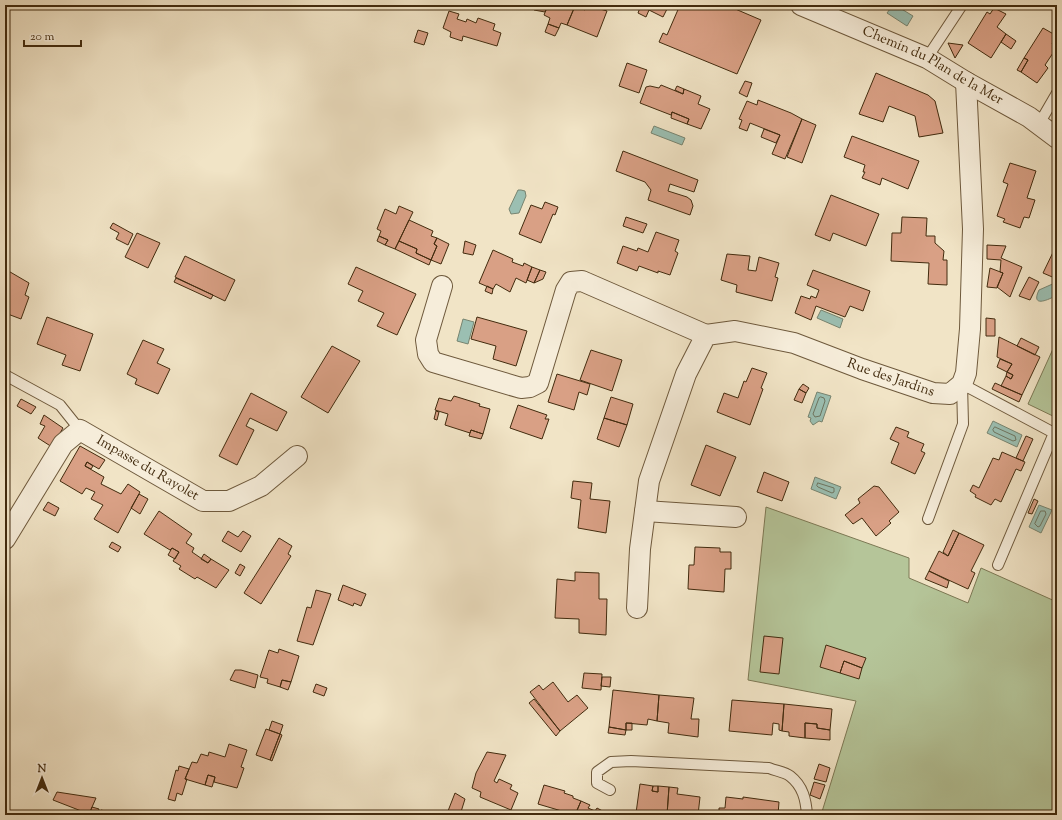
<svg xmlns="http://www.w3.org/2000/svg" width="1062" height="820" font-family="'Sorts Mill Goudy',serif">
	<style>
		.green { fill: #b5c599; stroke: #7c7854 }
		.water { fill: #9bbfb2; stroke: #778470 }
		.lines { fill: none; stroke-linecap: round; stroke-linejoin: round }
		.shore { stroke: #6e7560; stroke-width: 1 }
		.building { fill: #d9a085; stroke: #422b0e }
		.lane-casing { stroke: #6e593c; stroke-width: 12 }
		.street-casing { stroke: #6e593c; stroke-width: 22 }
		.lane { stroke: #f6edda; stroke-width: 10 }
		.street { stroke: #f6edda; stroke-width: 20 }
		.labels { text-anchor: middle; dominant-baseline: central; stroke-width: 3; stroke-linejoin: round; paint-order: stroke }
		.street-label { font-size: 14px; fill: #422b0e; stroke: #f6edda }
	</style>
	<rect width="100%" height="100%" fill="#f1e4c6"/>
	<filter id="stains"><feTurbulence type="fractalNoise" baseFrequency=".005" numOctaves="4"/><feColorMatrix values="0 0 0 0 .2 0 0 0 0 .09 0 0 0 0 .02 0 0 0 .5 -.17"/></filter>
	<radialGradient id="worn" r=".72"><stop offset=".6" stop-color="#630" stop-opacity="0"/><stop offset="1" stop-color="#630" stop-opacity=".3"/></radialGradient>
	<path class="green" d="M1057 340V418L1028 404Z
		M766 507 909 558V578L968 603 981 568 1057 602V815H821L856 701 748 680Z"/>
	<path class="water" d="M893 5H895L913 16 907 26 887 13Z
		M654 126 685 138 682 145 651 133Z
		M518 190H521L525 191 526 196 519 213 511 214 509 209Z
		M1057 282V295C1050 299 1030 309 1039 290Z
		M821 310 843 319 840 328 817 318Z
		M463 319 474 322 468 344 457 341Z
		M817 392 831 396 822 422 819 421 813 425 810 421 811 418 808 417Z
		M993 421 1022 435 1017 447 987 433Z
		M815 477 841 487 836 499 811 489Z
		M1039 505 1052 510 1041 533 1029 527Z"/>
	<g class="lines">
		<path class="shore" d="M821 397 824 398 825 401 820 416 815 417 813 414 819 398Z
			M995 427 1015 436 1016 440 1013 441 994 432 993 430Z
			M818 483 834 488V492L832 493 818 487 817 486Z
			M1041 511H1045L1046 514 1040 526 1038 527 1035 524Z"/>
	</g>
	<path class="building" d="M536 5H548L545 12 534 10Z
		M548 5 575 6 567 25 561 23 559 28 548 24 550 18 544 15Z
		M587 5 607 11 597 37 567 25 575 6 585 10Z
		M641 5H669L663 17 649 10 646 17 638 13Z
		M680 5H726L761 20 737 74 659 42 663 33 667 35Z
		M994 8 1006 14 997 27 1006 34 991 58 968 43 987 12 990 14Z
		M449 11 459 14 457 19 466 22 467 19 476 23 478 18 495 24 493 30 501 33 497 46 463 36 462 41 450 37 451 32 443 28Z
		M548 24 559 28 555 36 545 32Z
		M1043 28 1057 36 1052 44 1057 47 1045 65 1048 68 1037 83 1021 72 1028 60 1024 58Z
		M418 30 428 33 424 45 414 42Z
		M1006 34 1016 41 1011 49 1001 42Z
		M948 43 963 45 955 58Z
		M1024 58 1028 60 1021 72 1017 70Z
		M627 63 647 70 639 93 619 86Z
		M876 73 928 95 935 101 943 133 919 137 915 116 889 106 883 122 859 114Z
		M745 81 752 83 747 97 739 93Z
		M661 85 683 94 684 89 701 96 698 104 710 109 701 129 687 124 689 119 672 112 671 115 640 103 646 87 650 86 659 88Z
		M677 86 684 89 683 94 675 90Z
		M758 100 791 113 802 119 785 159 772 154 780 135 750 123 747 131 739 128 742 120 739 119 747 101 757 105Z
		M672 112 689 119 687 124 671 118Z
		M802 119 816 125 802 163 787 157Z
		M764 129 780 135 776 143 761 137Z
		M852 136 919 161 908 189 882 178 880 185 862 178 865 172H863L865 165 844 157Z
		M623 151 698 180 694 192 670 184 668 191 687 197 691 200 693 206 690 215 648 200 651 190 645 182 616 171Z
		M1010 163 1036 171 1027 198 1035 200 1029 218 1024 217 1020 228 1003 222 1005 219 997 216 1008 184 1003 182Z
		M831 195 879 214 866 246 833 233 830 241 815 235Z
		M545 202 558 207 555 215 553 214 541 243 519 234 531 205 542 209Z
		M399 206 413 212 395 249 385 245 388 240 379 236 381 231 377 229 385 209 396 214Z
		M626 217 647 224 643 233 623 226Z
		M902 217 927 218 926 236H935V243L944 251 943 260H947V285L928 284 929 263 891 261 892 233H901Z
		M409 220 433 231 431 236 437 238 434 244 437 246 431 260 416 253 417 249 399 241Z
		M113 223 133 234 128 245 116 239 119 233 110 228Z
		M656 232 679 240 675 251 678 253 670 275 658 271V273L639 266 637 271 617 263 623 246 637 251 638 248 648 252Z
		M137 233 160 243 148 268 125 257Z
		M379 236 388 240 385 245 377 241Z
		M437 238 449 244 441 264 431 260 437 246 434 244Z
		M399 241 417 249 416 253 431 260 429 265 395 249Z
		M465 241 476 245 473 255 463 253Z
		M1057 244V279L1043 273Z
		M987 245 1006 246 1001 258 1022 267 1010 297 997 287 1003 273 1000 272 1001 260 987 259Z
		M493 250 513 259 512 262 523 266 524 263 532 267 526 283 516 278 510 292 496 284 493 289 479 283Z
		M727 254 750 256 748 270 756 271 759 257 779 263 775 277 778 278 772 301 736 292 737 285 721 280Z
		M185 256 235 280 225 301 175 277Z
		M356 267 416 294 397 335 377 326 384 313 358 301 363 291 348 284Z
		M532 267 540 270 534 283 527 280Z
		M990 268 1003 273 997 288 987 287Z
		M5 269 29 283 25 295 29 297 21 319 5 313Z
		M540 270 546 272 543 279 534 283Z
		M813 270 870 291 863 311 850 306 845 317 816 306 811 320 795 313 801 296 810 299 811 296 816 298 819 290 807 285Z
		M1029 277 1039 282 1030 300 1019 296Z
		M176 278 213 295 211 299 174 282Z
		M487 286 493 289 492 294 485 291Z
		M47 317 93 334 80 371 62 365 66 355 37 344Z
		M477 317 527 331 516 366 493 359 496 346 471 339Z
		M986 318 995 319V336H986Z
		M999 337 1040 357 1022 395 1001 386 1006 376 1011 379 1013 375 1007 372 1012 364 997 357Z
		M1021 338 1039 347 1035 355 1017 346Z
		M143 340 164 349 157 363 170 369 158 394 135 384 137 379 127 374Z
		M332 346 360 361 328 413 301 397Z
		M591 350 622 360 612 391 580 380Z
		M1000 359 1012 364 1007 372 997 367Z
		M752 368 767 373 761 388 763 389 750 425 717 412 724 393 738 398 744 381 746 382Z
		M1007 372 1013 375 1011 379 1006 376Z
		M557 374 590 384 587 395 579 392 574 410 548 402Z
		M995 383 1022 395 1019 402 992 389Z
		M803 384 809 388 806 393 799 389Z
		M799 389 806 393 802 403 794 400Z
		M251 393 287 412 277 431 250 418 246 426 254 430 237 465 219 456Z
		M454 396 480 404 479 406 490 409 483 434 471 430 470 433 445 425 448 414 435 410 439 398 451 401Z
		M611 397 633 404 627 425 604 418Z
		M21 399 36 407 31 414 17 406Z
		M518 405 547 415 545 419H549L542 439 510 428Z
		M436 411 439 412 437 420 434 419Z
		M44 415 63 428 52 447 38 438 45 426 40 424Z
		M604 418 627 425 619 447 597 439Z
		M896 427 909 432 907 437 924 444 921 451 925 453 915 474 891 463 899 443 890 439Z
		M471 430 483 434 481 439 469 436Z
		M1026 436 1033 439 1023 461 1016 458Z
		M706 445 736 457 720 496 691 485Z
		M80 446 105 460 99 469 87 462 85 466 104 477 101 484 121 494 128 484 140 492 118 533 94 519 103 505 91 499 95 492 86 488 82 494 60 481Z
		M1002 452 1025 462 1021 471 1016 469 1001 502 995 499 991 505 975 497 976 495 970 491 973 485 979 488 993 458 999 460Z
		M87 462 93 466 91 469 85 466Z
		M764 472 789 482 782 501 757 492Z
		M573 481 592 483 590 499 610 501 606 533 578 528 581 500 571 498Z
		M874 486 879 487 899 512 889 521 891 523 876 536 862 518 853 524 845 515 860 503 858 499Z
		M139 494 148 499 140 514 131 508Z
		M1034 499 1038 501 1032 514 1028 513Z
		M48 502 59 508 55 516 43 510Z
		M159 511 192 534 186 543 194 548 192 552 208 563 211 559 229 570 216 588 197 577 195 579 179 569 181 566 173 561 179 552 172 548 170 550 144 534Z
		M953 530 959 533 948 556 943 552Z
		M228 531 238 537 243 531 251 536 241 552 222 541Z
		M959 533 984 545 971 571 975 573 968 589 929 571 939 551 948 556Z
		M279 538 292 546 288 554 291 556 261 604 244 593Z
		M112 542 121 547 118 552 109 547Z
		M695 547 720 548V552H731V569H725L724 592 688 589 689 565H694Z
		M172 548 179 552 175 559 168 555Z
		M204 554 211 559 208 563 201 559Z
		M240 564 245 567 240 576 235 573Z
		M929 571 949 581 947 588 925 579Z
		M575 572 599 573V599H607L606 635 579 633V619L555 618 557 579 575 581Z
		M343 585 366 594 361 606 354 603 353 606 338 600Z
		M316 590 331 594 313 645 297 641 307 607 311 608Z
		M764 636 783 638 779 674 760 672Z
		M826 645 866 658 862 668 844 661 840 673 820 667Z
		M279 649 299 656 291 682 282 680 280 687 267 683 268 679 260 677 269 650 278 653Z
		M844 661 862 668 859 679 840 673Z
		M235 670H241L258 675 255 688 230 680Z
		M584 673 602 674 601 690 582 688Z
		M602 677H611L610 687 601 686Z
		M282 680 291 682 288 690 280 687Z
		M553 682 568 702 577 695 588 708 560 731 530 692 539 685 543 690Z
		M316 684 327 688 324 696 313 692Z
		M613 690 659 695 657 721 648 719 647 725 626 723V730L609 727Z
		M659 695 694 698 691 719H699L698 737 668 733 669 723 657 721Z
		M534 699 560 731 556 736 529 703Z
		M732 700 784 704 782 731 779 730V724L773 723 772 735 729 731Z
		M784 704 832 709 830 730 817 728V724L805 723V738L789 736V732L782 731Z
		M272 721 283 725 280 734 269 730Z
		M626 723H632V730H626Z
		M805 723 817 724V728L830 730V740L805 738Z
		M609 727 626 730 625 735 608 733Z
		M266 729 280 734 270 760 256 755Z
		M280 734 282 735 272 761 270 760Z
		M229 744 247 750 241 767 244 768 237 788 214 782 215 777 208 775 205 785 185 779 192 762 197 763 201 754 208 756 209 752 225 757Z
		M487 752 506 755 494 781 497 783 499 779 512 785 510 789 518 793 511 810 480 797 481 792 472 788 476 773Z
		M819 764 830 768 826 782 814 779Z
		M179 766 189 769 185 779H187L182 795 177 793 175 801 168 799 176 770 178 771Z
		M208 775 215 777 212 787 205 785Z
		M814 782 825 785 820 799 810 795Z
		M640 784 653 786 652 791 658 792V786L669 787 667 815 636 813Z
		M544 785 565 791 564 793 573 796V798L581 801 575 815H565V812L538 804Z
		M653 786H658V792L652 791Z
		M669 787 678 788 677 794 700 797 698 815H667Z
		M57 792 96 798 89 814 53 800Z
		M455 793 465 799 460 815 448 811Z
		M726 797 743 799V797L779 802 778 815H719V808H725Z
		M581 801 590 805 588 808 595 811 597 808 610 815H575Z
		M92 807 99 809 97 815H89Z
		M101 810 121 815H100Z"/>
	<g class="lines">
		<g class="lane-casing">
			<path id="lane" d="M927 58 962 5
				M1039 124 1057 93
				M5 375 60 405 80 430
				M928 519 963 424 962 384 1054 433 998 565
				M610 790 597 783V772L611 762 631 761 769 768C776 771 785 772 790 776 803 786 806 800 807 815"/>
		</g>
		<g class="street-casing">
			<g id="street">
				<path id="s1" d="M801 5 927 58 966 82 1029 117 1057 138"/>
				<path d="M442 286 426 340 428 354 433 362 521 388 530 387 538 383 566 290 571 282 582 281 706 335"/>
				<path d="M645 511 736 517"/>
				<path id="s2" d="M5 539 63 444 80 430 203 501H229L261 486 297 456"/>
				<path id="s3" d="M637 608 640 549 649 481 686 374 706 335 735 331 794 343 862 369 933 393 950 394 962 384 966 373 970 329 973 229 966 82"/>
			</g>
		</g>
		<use href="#lane" class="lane"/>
		<use href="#street" class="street"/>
	</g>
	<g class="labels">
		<g class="street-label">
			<text stroke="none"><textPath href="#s1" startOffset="145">Chemin du Plan de la Mer</textPath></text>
			<text stroke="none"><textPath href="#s3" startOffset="477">Rue des Jardins</textPath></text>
			<text stroke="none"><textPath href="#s2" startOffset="211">Impasse du Rayolet</textPath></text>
		</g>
	</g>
	<rect width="1062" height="820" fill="none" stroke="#f1e4c6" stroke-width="20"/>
	<rect x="6" y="6" width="1050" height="808" fill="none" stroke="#422b0e" stroke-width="2"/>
	<rect x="10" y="10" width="1042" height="800" fill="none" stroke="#422b0e"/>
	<g transform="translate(42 778)" stroke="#f6edda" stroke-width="3" paint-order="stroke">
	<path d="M0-3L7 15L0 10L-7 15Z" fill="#422b0e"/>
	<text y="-6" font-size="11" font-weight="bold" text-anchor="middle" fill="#422b0e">N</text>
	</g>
	<path d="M24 40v6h57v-6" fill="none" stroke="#422b0e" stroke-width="2"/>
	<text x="30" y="40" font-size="12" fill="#422b0e" stroke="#f6edda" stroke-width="3" paint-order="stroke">20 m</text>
	<rect width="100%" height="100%" filter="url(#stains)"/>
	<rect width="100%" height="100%" fill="url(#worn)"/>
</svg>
